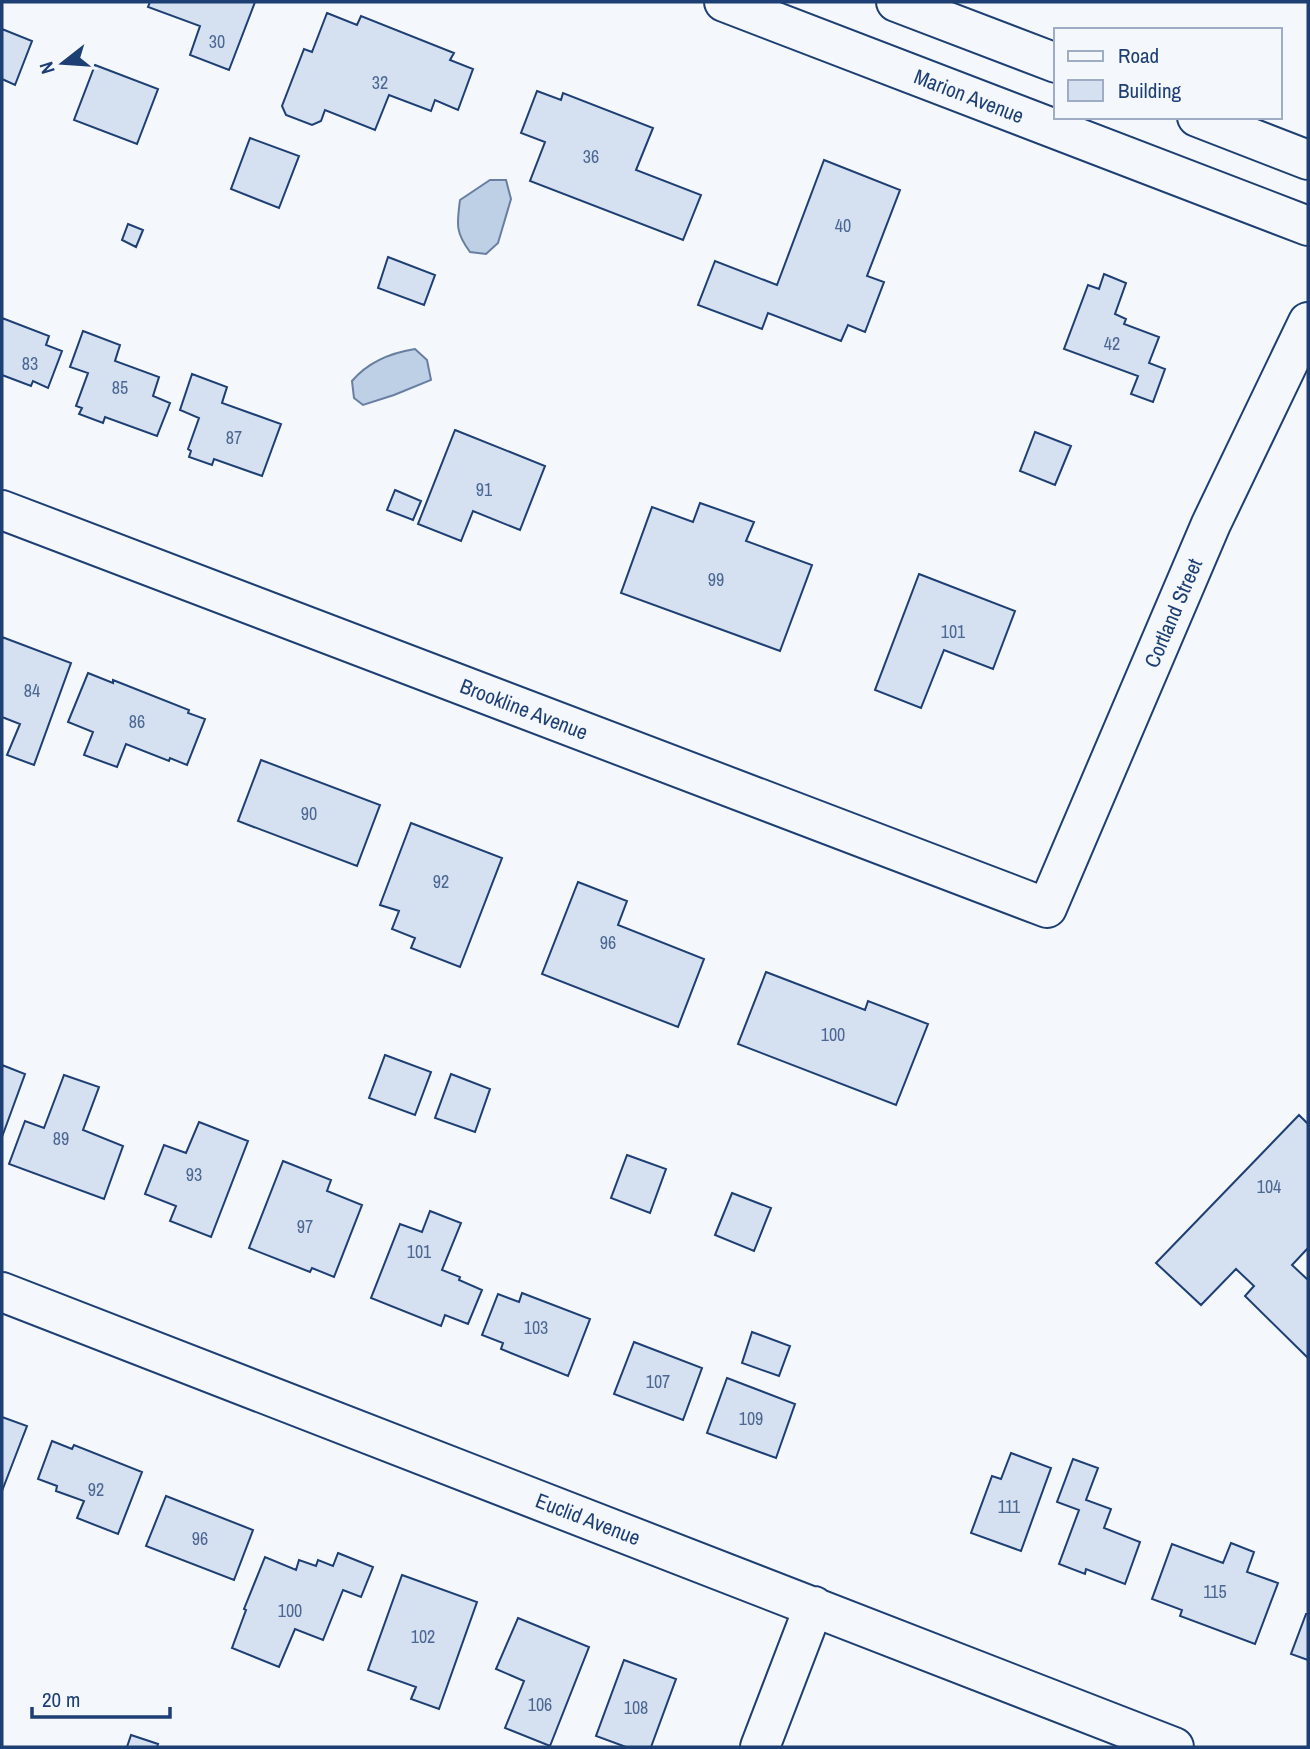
<svg xmlns="http://www.w3.org/2000/svg" width="1310" height="1749" font-family="'Archivo Narrow',sans-serif">
	<style>
		.water { fill: #bed0e5; stroke: #687fa3; stroke-width: 2 }
		.building { fill: #d5e0f0; stroke: #1d3f73; stroke-width: 2 }
		.lines { fill: none; stroke-linecap: round; stroke-linejoin: round }
		.minor-casing { stroke: #1d3f73; stroke-width: 42 }
		.minor { stroke: #f4f7fb; stroke-width: 38 }
		.labels { text-anchor: middle; dominant-baseline: central; stroke-width: 5; stroke-linejoin: round; paint-order: stroke }
		.number-label { font-size: 18px; fill: #4b6792 }
		.street-label { font-size: 21px; fill: #1d3f73; stroke: #f4f7fb }
	</style>
	<rect width="100%" height="100%" fill="#f4f7fb"/>
	<path class="water" d="M490 180H506L511 199 498 243 486 254 470 252C455 232 457 224 460 200Z
		M415 349 427 360 431 380 394 395 363 405 354 398 352 381C368 362 390 353 415 349Z"/>
	<path class="building" d="M150 2H255L229 70 190 55 200 26 148 7Z
		M327 13 357 25 361 16 454 53 450 60 473 69 458 110 435 100 431 111 389 95 375 130 325 110 321 121 312 125 286 115 282 106 304 49 312 52Z
		M2 29 32 41 15 85 2 79Z
		M95 65 158 89 137 144 74 120Z
		M537 91 561 100 563 93 653 128 636 170 701 195 683 240 530 181 545 142 521 133Z
		M250 138 299 156 279 208 231 189Z
		M824 160 900 190 867 276 884 282 865 332 848 325 841 341 768 313 762 329 698 305 715 261 777 285Z
		M128 224 143 230 136 247 122 240Z
		M388 257 435 275 424 305 378 288Z
		M1104 274 1126 283 1115 314 1126 319 1124 324 1159 337 1149 363 1165 369 1153 402 1131 394 1138 376 1064 349 1088 285 1099 289Z
		M2 318 49 336 46 345 62 351 48 388 33 381 31 386 2 375Z
		M83 331 120 345 115 361 159 377 153 396 170 403 157 436 105 417 103 423 79 414 82 408 76 406 88 373 70 367Z
		M192 374 227 387 222 403 281 424 262 476 214 459 212 465 189 457 191 451 188 449 199 418 180 410Z
		M455 430 545 466 520 530 473 511 461 541 418 524Z
		M1035 432 1071 446 1055 485 1020 471Z
		M395 490 421 501 413 520 387 510Z
		M700 503 754 522 746 541 812 565 780 651 621 593 652 507 693 522Z
		M919 574 1015 611 993 669 944 650 921 708 875 690Z
		M2 637 71 663 34 765 7 755 20 724 2 717Z
		M88 673 113 683V680L189 710 188 713 205 719 187 765 170 758 169 761 126 744 117 767 84 755 93 732 68 722Z
		M261 760 380 805 357 866 238 821Z
		M411 823 502 858 460 967 411 948 415 938 392 929 399 911 380 905Z
		M578 882 627 901 618 925 704 959 678 1027 542 974Z
		M766 972 865 1010 868 1001 928 1024 896 1105 738 1044Z
		M385 1055 431 1072 415 1115 369 1098Z
		M2 1065 25 1074 2 1137Z
		M451 1074 490 1089 475 1132 435 1118Z
		M64 1075 99 1087 83 1130 123 1146 104 1199 9 1164 25 1121 44 1128Z
		M1299 1115 1308 1124V1248L1292 1265 1308 1280V1358L1245 1296 1254 1286 1236 1269 1201 1305 1156 1263Z
		M199 1122 248 1141 211 1237 170 1221 176 1206 145 1194 164 1145 186 1153Z
		M627 1155 666 1169 650 1213 611 1198Z
		M283 1161 331 1180 327 1191 362 1205 334 1277 312 1268 310 1272 249 1248Z
		M732 1193 771 1208 754 1251 715 1235Z
		M430 1211 461 1223 442 1270 460 1277 459 1280 482 1290 468 1324 445 1315 441 1326 371 1298 400 1224 422 1232Z
		M522 1293 590 1319 568 1376 501 1349 503 1343 482 1335 498 1294 519 1302Z
		M752 1332 790 1346 779 1376 742 1363Z
		M634 1342 702 1368 683 1420 614 1394Z
		M727 1378 795 1404 776 1458 707 1433Z
		M2 1417 27 1426 2 1491Z
		M52 1441 72 1449 74 1445 142 1472 118 1534 77 1518 84 1501 56 1491 57 1486 38 1479Z
		M1011 1453 1051 1468 1021 1551 971 1533 992 1476 1001 1479Z
		M1073 1459 1098 1468 1086 1500 1111 1509 1104 1528 1140 1542 1125 1584 1086 1569 1085 1574 1059 1564 1079 1510 1057 1502Z
		M166 1496 253 1530 234 1580 146 1546Z
		M1231 1543 1254 1552 1247 1572 1278 1583 1255 1644 1180 1616 1182 1610 1152 1599 1172 1544 1223 1563Z
		M338 1553 373 1567 361 1597 343 1590 323 1640 295 1629 279 1667 232 1648 246 1610 244 1609 265 1557 296 1570 299 1560 316 1566 318 1560 333 1566Z
		M402 1575 477 1602 439 1709 411 1699 416 1687 368 1670Z
		M1306 1614H1308V1660L1291 1654Z
		M518 1618 589 1647 550 1746 505 1728 524 1681 496 1669Z
		M624 1660 676 1679 651 1747H626L596 1736Z
		M131 1735 158 1744 157 1747H127Z"/>
	<g class="lines">
		<g class="minor-casing">
			<path id="minor" d="M724 2 1308 226
				M896 2 1056 63
				M1197 117 1308 160
				M2 510 1047 908 1211 524 1308 322
				M2 1292 1174 1747
				M760 1747 814 1606"/>
		</g>
		<use href="#minor" class="minor"/>
	</g>
	<g class="labels">
		<g class="number-label">
			<text x="217" y="41">30</text>
			<text x="380" y="82">32</text>
			<text x="591" y="156">36</text>
			<text x="843" y="225">40</text>
			<text x="1112" y="343">42</text>
			<text x="30" y="363">83</text>
			<text x="120" y="387">85</text>
			<text x="234" y="437">87</text>
			<text x="484" y="489">91</text>
			<text x="716" y="579">99</text>
			<text x="953" y="631">101</text>
			<text x="32" y="690">84</text>
			<text x="137" y="721">86</text>
			<text x="309" y="813">90</text>
			<text x="441" y="881">92</text>
			<text x="608" y="942">96</text>
			<text x="833" y="1034">100</text>
			<text x="61" y="1138">89</text>
			<text x="194" y="1174">93</text>
			<text x="1269" y="1186">104</text>
			<text x="305" y="1226">97</text>
			<text x="419" y="1251">101</text>
			<text x="536" y="1327">103</text>
			<text x="658" y="1381">107</text>
			<text x="751" y="1418">109</text>
			<text x="96" y="1489">92</text>
			<text x="1009" y="1506">111</text>
			<text x="200" y="1538">96</text>
			<text x="1215" y="1591">115</text>
			<text x="290" y="1610">100</text>
			<text x="423" y="1636">102</text>
			<text x="540" y="1704">106</text>
			<text x="636" y="1707">108</text>
		</g>
		<g class="street-label">
			<text transform="translate(969 96) rotate(21)">Marion Avenue</text>
			<text transform="translate(1173 613) rotate(-67)">Cortland Street</text>
			<text transform="translate(524 709) rotate(21)">Brookline Avenue</text>
			<text transform="translate(588 1519) rotate(21)">Euclid Avenue</text>
		</g>
	</g>
	<rect width="1310" height="1749" fill="none" stroke="#1d3f73" stroke-width="7"/>
	<rect x="1054" y="28" width="228" height="91" fill="#f4f7fb" stroke="#9eadc5" stroke-width="2"/>
	<rect x="1068" y="51" width="35" height="10" fill="#f4f7fb" stroke="#9eadc5" stroke-width="2"/>
	<text x="1118" y="63" font-size="21" fill="#1d3f73">Road</text>
	<rect x="1068" y="80" width="35" height="21" fill="#d5e0f0" stroke="#9eadc5" stroke-width="2"/>
	<text x="1118" y="98" font-size="21" fill="#1d3f73">Building</text>
	<g transform="translate(63 63) rotate(253)" stroke="#f4f7fb" stroke-width="5" paint-order="stroke">
	<path d="M0-5L12 26L0 18L-12 26Z" fill="#1d3f73"/>
	<text y="-10" font-size="19" font-weight="bold" text-anchor="middle" fill="#1d3f73">N</text>
	</g>
	<path d="M32 1707v10h138v-10" fill="none" stroke="#1d3f73" stroke-width="3.5"/>
	<text x="42" y="1707" font-size="21" fill="#1d3f73" stroke="#f4f7fb" stroke-width="5" paint-order="stroke">20 m</text>
</svg>
